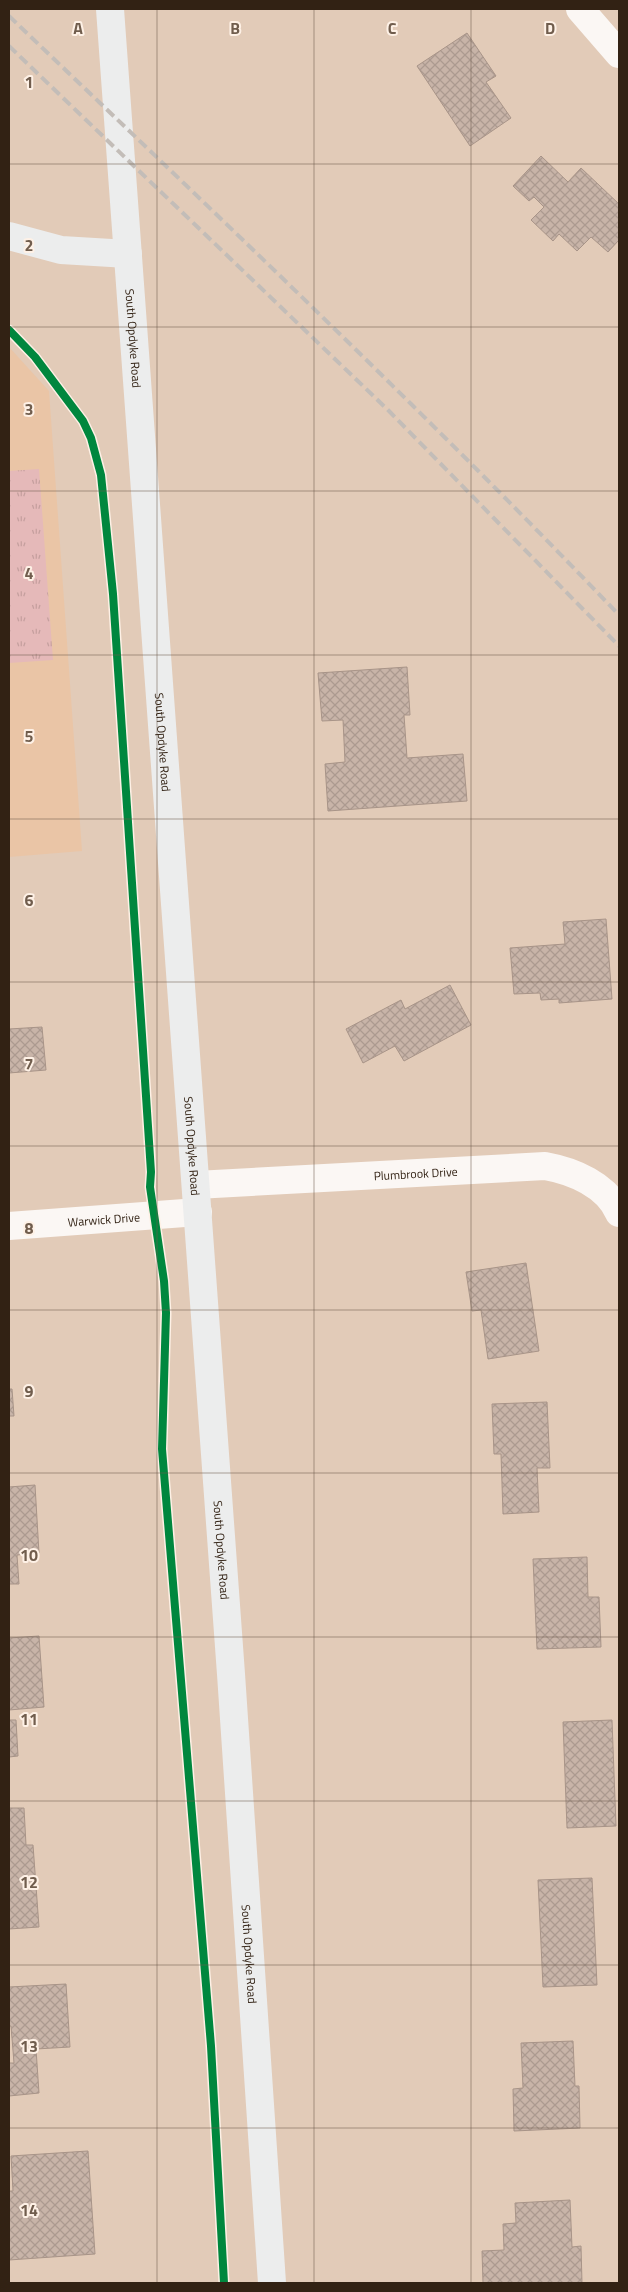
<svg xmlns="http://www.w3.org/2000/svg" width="628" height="2292" font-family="'Titillium Web',sans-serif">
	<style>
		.built { fill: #eac5a6 }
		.park { fill: url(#park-tufts) }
		.building { fill: url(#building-cross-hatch); stroke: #a89488 }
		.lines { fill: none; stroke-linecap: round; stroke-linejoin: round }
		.street { stroke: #fbf7f4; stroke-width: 28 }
		.secondary { stroke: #eceded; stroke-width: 28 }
		.rail { stroke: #c3bdb8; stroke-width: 4; stroke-dasharray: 10 5; stroke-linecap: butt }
		.cycleway-casing { stroke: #fef1e6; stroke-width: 11 }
		.cycleway { stroke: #00873e; stroke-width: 8 }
		.grid { fill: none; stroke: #705d4d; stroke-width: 1; stroke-opacity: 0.55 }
		.labels { text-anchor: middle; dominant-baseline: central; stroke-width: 4; stroke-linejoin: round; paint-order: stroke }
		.street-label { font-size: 12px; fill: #322214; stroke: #fef1e6 }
		.grid-label { font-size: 16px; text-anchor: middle; font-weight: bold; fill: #705d4d; stroke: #fef1e6; stroke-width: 4; stroke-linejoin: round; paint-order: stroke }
	</style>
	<defs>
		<pattern id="park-tufts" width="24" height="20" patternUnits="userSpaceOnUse" patternTransform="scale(1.25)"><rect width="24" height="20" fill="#e5b9b9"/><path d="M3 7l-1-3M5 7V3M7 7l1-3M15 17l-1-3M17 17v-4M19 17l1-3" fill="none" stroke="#c59f9e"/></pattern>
		<pattern id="building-cross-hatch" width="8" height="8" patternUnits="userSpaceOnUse" patternTransform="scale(1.25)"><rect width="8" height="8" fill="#c8b4a8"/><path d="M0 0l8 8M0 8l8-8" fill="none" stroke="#ac9a90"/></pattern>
	</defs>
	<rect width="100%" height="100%" fill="#e2cbb8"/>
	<path class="built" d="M9 347 49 391 82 851 9 857Z"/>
	<path class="park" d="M39 469 53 660 9 663V471Z"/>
	<path class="building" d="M467 33 496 76 486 82 511 118 470 146 417 66Z
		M541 156 568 182 581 168 619 204V240L608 252 591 237 577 251 559 234 553 241 531 220 544 207 534 197 529 201 513 186Z
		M407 667 410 715H404L407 758 463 754 467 801 328 811 325 764 345 762 343 720 322 721 318 673Z
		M606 919 612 999 559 1003V999L541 1000 540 993 514 994 510 948 565 944 563 922Z
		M450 985 471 1025 404 1061 395 1046 363 1063 346 1029 401 1000 405 1009Z
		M42 1027 46 1070 9 1073V1029Z
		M526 1263 539 1351 488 1359 481 1310 472 1311 466 1272Z
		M9 1389H12L14 1416H9Z
		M547 1402 550 1468H537L539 1512 503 1514 501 1454H494L492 1404Z
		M35 1485 39 1553 17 1555 19 1584H9V1487Z
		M587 1557 588 1597H599L601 1647 537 1649 533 1559Z
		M39 1636 44 1707 9 1710V1638Z
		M9 1720H16L18 1756 9 1757Z
		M612 1720 616 1826 567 1828 563 1722Z
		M9 1808H24L26 1845H33L39 1927 9 1929Z
		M592 1878 597 1985 543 1987 538 1880Z
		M66 1984 70 2047 36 2049 39 2093 9 2096V2063H14L11 2026H9V1987Z
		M573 2041 575 2086H579L580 2128 514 2131 513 2089 523 2088 521 2043Z
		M88 2151 95 2254 9 2260V2191H13L11 2156Z
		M570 2200 572 2247 581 2246 582 2283H483L482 2251 504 2250 503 2224 516 2223 515 2203Z"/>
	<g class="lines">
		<g class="street">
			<path d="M580 9 619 54"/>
			<path id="s1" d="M196 1185 545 1166C573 1171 607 1185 619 1213"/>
			<path id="s2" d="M9 1226 198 1212"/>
		</g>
		<g class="secondary">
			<path id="s3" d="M110 9 231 1674 272 2283"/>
			<path d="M9 236 61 250 128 254"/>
		</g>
		<path class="rail" d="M9 16C215 213 422 409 619 615
			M9 46 388 410 619 646"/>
		<g class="cycleway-casing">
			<path id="cycleway" d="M9 330 35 357 83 421 91 438 101 475 113 594 151 1172 150 1187 164 1281 166 1313 162 1449 211 2046 224 2283"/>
		</g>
		<use href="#cycleway" class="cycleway"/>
	</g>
	<path class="grid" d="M157 9V2283M314 9V2283M471 9V2283M9 164H619M9 327H619M9 491H619M9 655H619M9 819H619M9 982H619M9 1146H619M9 1310H619M9 1473H619M9 1637H619M9 1801H619M9 1965H619M9 2128H619"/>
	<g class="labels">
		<g class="street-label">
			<text stroke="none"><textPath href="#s3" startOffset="330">South Opdyke Road</textPath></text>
			<text stroke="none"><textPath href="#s3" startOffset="735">South Opdyke Road</textPath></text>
			<text stroke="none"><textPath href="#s3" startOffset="1140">South Opdyke Road</textPath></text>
			<text stroke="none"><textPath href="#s1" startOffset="220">Plumbrook Drive</textPath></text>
			<text stroke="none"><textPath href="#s2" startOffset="95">Warwick Drive</textPath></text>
			<text stroke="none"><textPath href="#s3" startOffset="1545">South Opdyke Road</textPath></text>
			<text stroke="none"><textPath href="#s3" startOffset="1950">South Opdyke Road</textPath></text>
		</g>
	</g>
	<g class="grid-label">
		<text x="78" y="34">A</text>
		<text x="235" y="34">B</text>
		<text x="392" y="34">C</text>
		<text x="550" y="34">D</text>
		<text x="29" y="88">1</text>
		<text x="29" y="251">2</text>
		<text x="29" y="415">3</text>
		<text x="29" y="579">4</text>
		<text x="29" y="742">5</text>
		<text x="29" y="906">6</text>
		<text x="29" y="1070">7</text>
		<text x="29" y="1234">8</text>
		<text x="29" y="1397">9</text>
		<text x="29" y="1561">10</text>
		<text x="29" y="1725">11</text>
		<text x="29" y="1888">12</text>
		<text x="29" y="2052">13</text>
		<text x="29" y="2216">14</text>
	</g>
	<rect width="628" height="2292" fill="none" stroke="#322214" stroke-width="20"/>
</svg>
